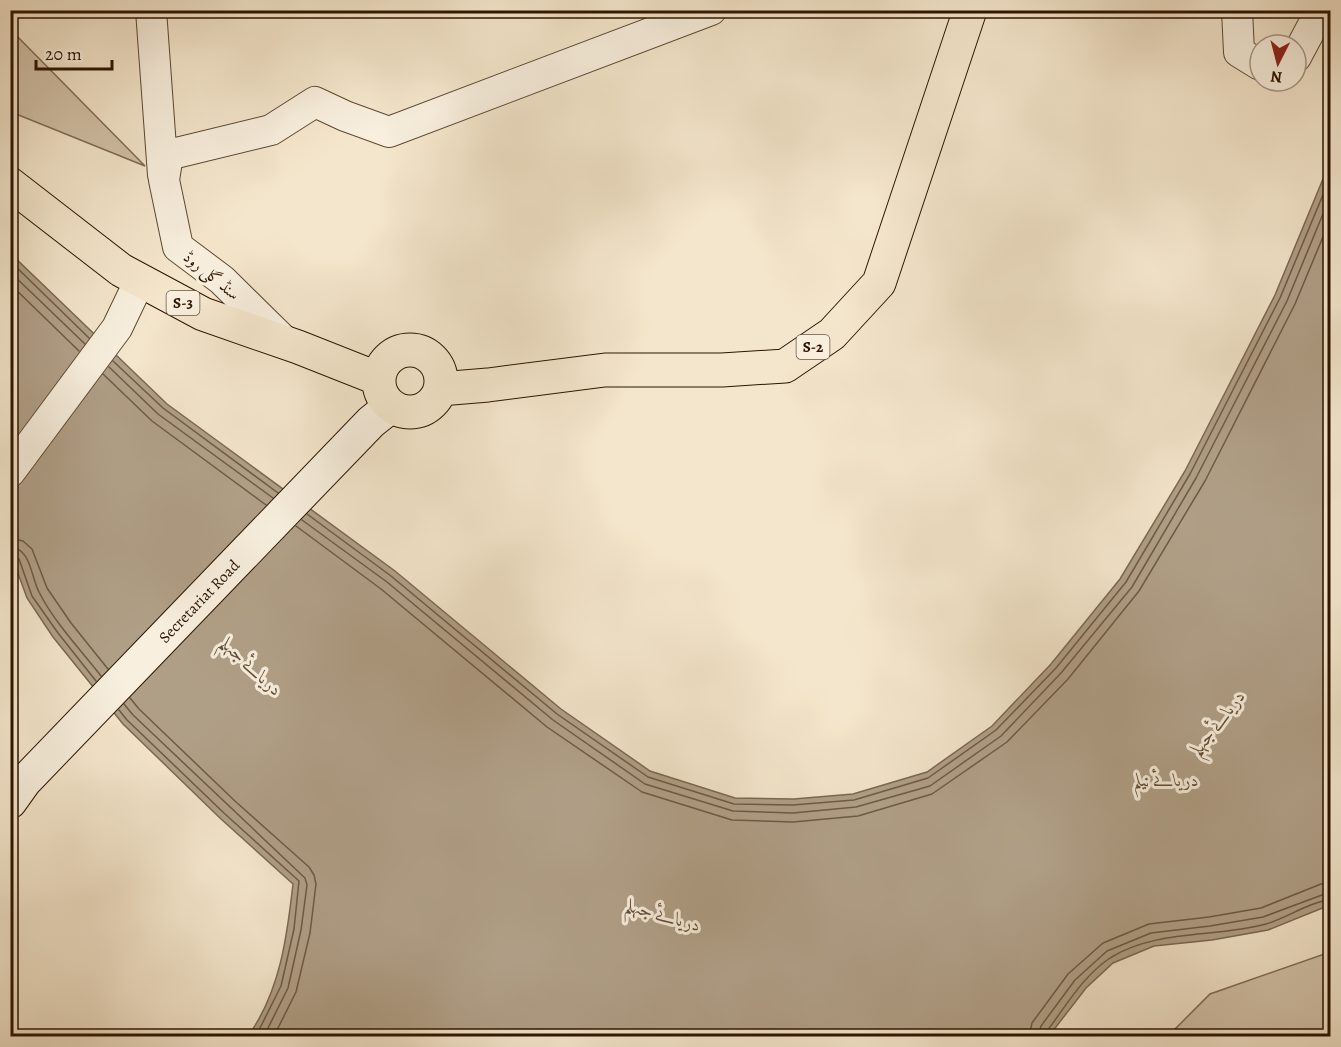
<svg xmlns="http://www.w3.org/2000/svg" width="1341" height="1047" font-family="Alegreya,Amiri,serif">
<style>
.green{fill:#d2c2a9;stroke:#7f6c54;stroke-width:1.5}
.water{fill:#b09f87;stroke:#7b6851;stroke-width:1.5}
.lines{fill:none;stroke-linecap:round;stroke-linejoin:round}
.shore{stroke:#6e5a44;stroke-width:1.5}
.minor-casing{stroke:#5e4933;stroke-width:32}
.secondary-casing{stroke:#2c1500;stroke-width:35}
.trunk-casing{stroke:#2c1500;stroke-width:35}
.minor{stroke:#f8efde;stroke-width:30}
.secondary{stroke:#f8efde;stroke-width:33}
.trunk{stroke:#f4e6cc;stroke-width:33}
.labels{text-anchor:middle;stroke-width:6;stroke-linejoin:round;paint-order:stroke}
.shield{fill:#f8efde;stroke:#695643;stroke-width:1.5}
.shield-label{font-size:15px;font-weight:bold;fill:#2c1500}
.street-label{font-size:16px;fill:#2c1500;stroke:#f8efde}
.water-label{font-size:18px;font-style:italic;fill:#614c36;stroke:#f8efde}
</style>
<rect width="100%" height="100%" fill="#f4e6cc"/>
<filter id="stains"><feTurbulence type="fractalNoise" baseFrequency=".00333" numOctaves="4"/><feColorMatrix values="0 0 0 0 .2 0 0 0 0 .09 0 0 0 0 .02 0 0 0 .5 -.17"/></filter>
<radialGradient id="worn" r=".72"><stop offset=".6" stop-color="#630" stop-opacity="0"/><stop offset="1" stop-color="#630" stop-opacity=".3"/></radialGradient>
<path class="green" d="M11,30L145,166L11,112Z
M1330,952V1036H1168L1210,994Z"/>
<path class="water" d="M1330,162V905L1268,930L1212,940L1154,946L1113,963L1086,988L1049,1036H248C280,992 287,937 293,884L221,819L123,724L53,637L27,598L11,554L10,253L167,404L395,571L561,709L650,771L735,798L794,799L853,794L927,772L992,726L1051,664L1120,579L1185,471L1275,295Z"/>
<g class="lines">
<path class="shore" d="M10,261L89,338
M10,272L85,344
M10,284L79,351
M113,361L163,408L278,493
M109,367L158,414L273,498
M103,374L152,421L266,505
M307,514L391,576L557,714L648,777L734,804L793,805L854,800L928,778L996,730L1056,668L1126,582L1190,474L1280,298L1330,178
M302,520L387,582L553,720L645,784L733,811L793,813L856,807L930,786L1001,736L1061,673L1132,587L1196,478L1287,301L1330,197
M296,526L381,589L547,727L642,792L732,820L793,822L858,816L932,794L1007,742L1068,679L1139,591L1205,481L1295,304L1330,220
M10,538L23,541L32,549L47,588L71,623L108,669
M10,547C31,548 31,577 39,592C54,622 80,649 101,676
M10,555L19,559L32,596L58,633L96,681
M130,698L139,709L236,802L309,867L314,875L316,884L310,933L296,992L274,1036
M124,704L133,715L305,878L307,885L301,930L288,988L264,1036
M119,710L127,720L225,814L299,881L294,929L281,986L256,1036
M1029,1036L1032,1023L1068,974L1103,943L1149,924L1209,917L1261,908L1321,884L1330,883
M1038,1036L1041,1026L1075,980L1107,951L1151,933L1210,926L1263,917L1330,892
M1045,1036L1047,1031C1066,1006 1083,976 1110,958C1156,929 1215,938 1266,924C1287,918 1309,902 1330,900"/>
<g class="minor-casing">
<path id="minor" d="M151,10L163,175
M1237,10L1239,52L1260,65
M1296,57L1321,10
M286,343L222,280L178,247L164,180L168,155L271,130L315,102L345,116L389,132L711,10
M10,472L117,328L140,280"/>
</g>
<g class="secondary-casing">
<g id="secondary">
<path id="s1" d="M10,802L25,781L371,422L391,406"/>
</g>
</g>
<g class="trunk-casing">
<path id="trunk" d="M10,184L121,270L203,314L298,347L379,379
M379 381a31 31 0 1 1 62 0a31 31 0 1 1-62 0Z
M440,389L488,385L605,370H722L785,366L832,334L879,283L970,10"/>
</g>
<use href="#minor" class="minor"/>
<use href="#secondary" class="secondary"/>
<use href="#trunk" class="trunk"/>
</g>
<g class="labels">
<g class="shield">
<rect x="166.5" y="291" width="33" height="24" rx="4.5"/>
<rect x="796.5" y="335" width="33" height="24" rx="4.5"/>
</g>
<g class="shield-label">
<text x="183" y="308">S-3</text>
<text x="813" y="352">S-2</text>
</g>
<g class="street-label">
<text transform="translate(212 275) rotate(39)" y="6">سنڈ گلی روڈ</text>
<text dy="6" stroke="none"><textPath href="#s1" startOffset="276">Secretariat Road</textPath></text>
</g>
<g class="water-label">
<text transform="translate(251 666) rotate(43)" y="6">دریائے جہلم</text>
<text transform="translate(1217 723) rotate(-52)" y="6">دریائے جہلم</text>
<text x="1166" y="786">دریائے نیلم</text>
<text transform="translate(663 915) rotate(16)" y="6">دریائے جہلم</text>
</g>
</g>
<rect width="1341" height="1047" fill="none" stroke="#f4e6cc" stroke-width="36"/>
<rect x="12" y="12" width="1317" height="1023" fill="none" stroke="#2c1500" stroke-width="3"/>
<rect x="18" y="18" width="1305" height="1011" fill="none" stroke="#2c1500" stroke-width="1.5"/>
<g transform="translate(1278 63) rotate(186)"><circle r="28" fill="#f8efde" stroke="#a69885" stroke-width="1.5"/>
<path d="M0-4.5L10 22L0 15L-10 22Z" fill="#8f2418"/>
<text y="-9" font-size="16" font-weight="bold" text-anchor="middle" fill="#2c1500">N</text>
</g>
<path d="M36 60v9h76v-9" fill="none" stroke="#2c1500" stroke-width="3"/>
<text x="45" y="60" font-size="18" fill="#2c1500" stroke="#f8efde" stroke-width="4.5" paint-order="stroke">20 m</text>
<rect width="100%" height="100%" filter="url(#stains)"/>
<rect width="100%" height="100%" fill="url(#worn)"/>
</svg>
